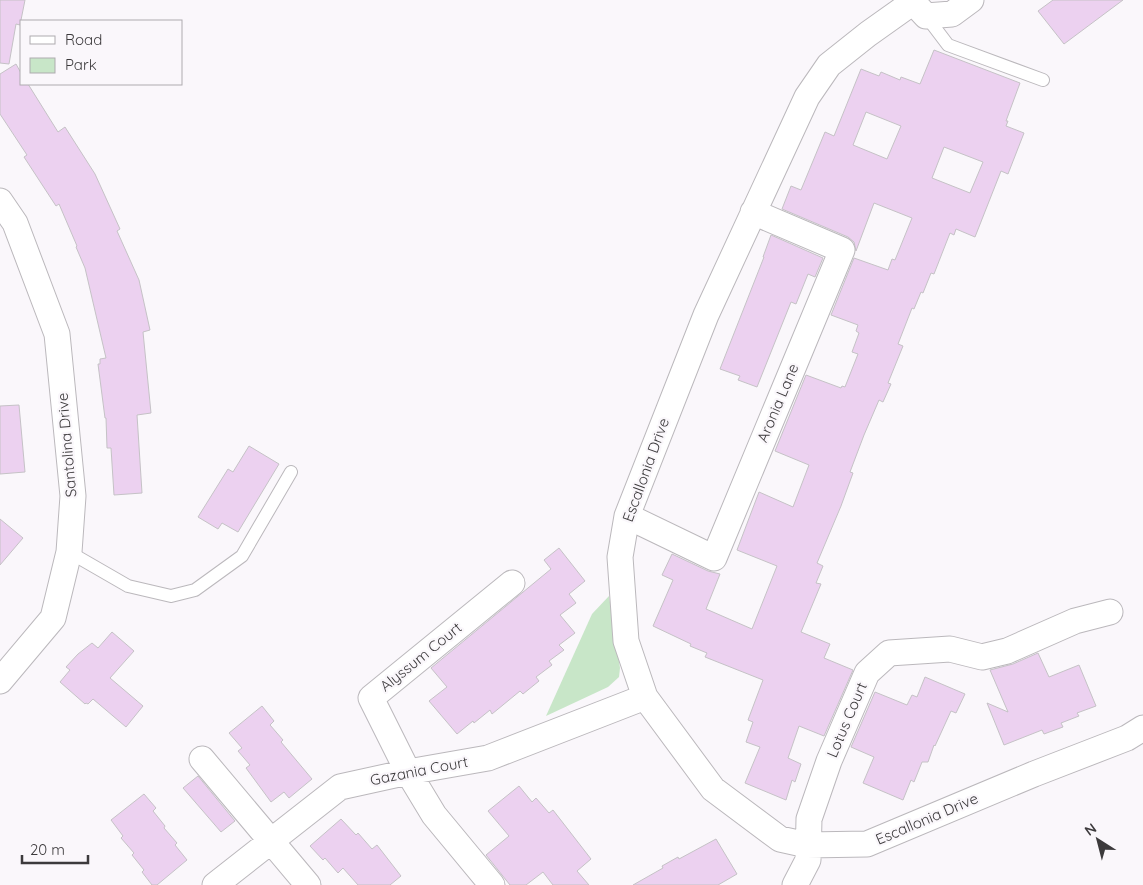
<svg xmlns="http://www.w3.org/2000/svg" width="1143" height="885" font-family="Quicksand,sans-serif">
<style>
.green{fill:#c8e6c8}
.building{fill:#ecd1f0;stroke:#c5c2c6;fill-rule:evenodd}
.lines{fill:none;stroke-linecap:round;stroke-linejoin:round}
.lane-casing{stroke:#bbb8bc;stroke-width:14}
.street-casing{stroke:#bbb8bc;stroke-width:27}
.lane{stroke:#fff;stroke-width:12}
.street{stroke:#fff;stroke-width:25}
.labels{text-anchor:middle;stroke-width:4.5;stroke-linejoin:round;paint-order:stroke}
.street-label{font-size:15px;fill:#3c3a3c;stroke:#faf7fb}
</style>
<rect width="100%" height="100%" fill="#faf7fb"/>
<path class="green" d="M609,596L620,668L619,677L608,687L546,716L592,614Z"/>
<path class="building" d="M0,0H25L20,25L16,24L9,64L0,63Z
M1053,0H1123L1064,44L1038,11Z
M934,50L1020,83L1006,121H1008L1006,126L1024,133L1008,174L1001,171L975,237L956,229L954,235L950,233L934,274L931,273L923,293L921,292L914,309L912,308L898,344L903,346L888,383L891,384L883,402L879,400L864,435L850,472L853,473L841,506L817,563L823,566L816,583L821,584L801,632L830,644L824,658L853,670L824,736L799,726L788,758L801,764L795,782L792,780L786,800L745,783L760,747L746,742L753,722L748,720L763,680L705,657L707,653L690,646L691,644L653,626L673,580L662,575L672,554L708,571L720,574L706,609L752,629L777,566L737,550L759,492L793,507L809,465L775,451L806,375L841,388L842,386L845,387L858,354L852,352L859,333L856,331L858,325L831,315L854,258L888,270L892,259L895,260L912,218L874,203L856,251L854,242L848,237L782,209L791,186L801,190L825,132L834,136L861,69L879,76L881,72L900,80L901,77L920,84ZM866,112L901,126L887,159L853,145ZM944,147L983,162L970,193L932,178Z
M16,64L21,73V84H28L58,132L65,127L95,174L120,229L117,231L139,280L150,330L143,332L151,413L137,415L142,493L114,495L111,448H107L106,418H105L98,364H100V359L106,358L85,268L76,247L77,246L59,204L56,206L24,157L27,155L0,114V74Z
M771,235L823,258L815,277L808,274L796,304L791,302L757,387L738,380L740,376L720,369L764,257H763Z
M19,405L25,472L0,474V406Z
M249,446L279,464L238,532L222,523L218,529L198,517L228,469L233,472Z
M0,519L23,538L0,565Z
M559,548L585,581L569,594L576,603L560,615L575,633L559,645L564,650L549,661L552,665L536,677L539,681L523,694L520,691L492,714L490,710L474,723L473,721L457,734L429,701L447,687L431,668L551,569L544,560Z
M112,632L134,651L110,678L143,706L126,727L93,699L88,704L86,703L85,704L60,682L70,670L66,667L78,654L92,643L98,648Z
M1038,653L1049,677L1079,665L1096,706L1077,713L1079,716L1061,723L1063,727L1044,734L1042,730L1004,745L987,703L1008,712L990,670L1013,664Z
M925,677L965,694L956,713L951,711L935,746L934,745L928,762H922L914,782L911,780L903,800L863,783L874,757L851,747L875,692L907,705L912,695L917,697Z
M262,706L274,721L270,725L283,740L281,742L312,779L289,798L284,792L271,802L246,768L250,765L238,751L242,748L229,733Z
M198,776L235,821L221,832L183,788Z
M519,786L532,802L536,798L549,813L553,810L591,859L577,871L589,885H553L543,872L526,885H510L486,855L509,836L488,811Z
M144,794L156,808L153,811L165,826L164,828L177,843L175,845L187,860L157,885H152L142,872L144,870L132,855L134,853L121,838L123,836L111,820Z
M341,819L356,835L358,833L372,849L377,845L401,876L390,885H358L343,868L338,873L325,858L323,860L310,846Z
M716,839L737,874L718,885H633L663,868L662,866L678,857L679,859Z"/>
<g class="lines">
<g class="lane-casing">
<path id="lane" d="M926,16L948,45L1043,80
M69,552L128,586L171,596L195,590L242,556L291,472"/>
</g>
<g class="street-casing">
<path id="street" d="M913,0V2L926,16L952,14L971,0
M913,2L868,34L829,65L807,97L706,315L627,516L620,557L626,641L645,697L713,789L780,839L807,845L867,844L1034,774L1127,738L1143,728
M0,201L15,223L57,334L73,496L69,552L53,618L0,681
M627,516L714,558L842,250L753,212
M202,759L308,885
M215,885L340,787L408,772L488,758L645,697
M492,885L434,815L408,772L371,698L512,583
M795,885L808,860L809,819L829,761L867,673L889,653L950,649L982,657L1007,651L1075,621L1110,612"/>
</g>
<use href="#lane" class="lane"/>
<use href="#street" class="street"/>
</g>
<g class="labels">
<g class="street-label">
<text transform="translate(778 403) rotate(-67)" y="5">Aronia Lane</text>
<text transform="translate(67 445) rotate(-95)" y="5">Santolina Drive</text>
<text transform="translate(646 470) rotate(-70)" y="5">Escallonia Drive</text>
<text transform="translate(421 657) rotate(-39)" y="5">Alyssum Court</text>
<text transform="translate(847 720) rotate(-67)" y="5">Lotus Court</text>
<text transform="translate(419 771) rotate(-11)" y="5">Gazania Court</text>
<text transform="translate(927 819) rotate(-23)" y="5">Escallonia Drive</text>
</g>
</g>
<rect x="20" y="20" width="162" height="65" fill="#faf7fb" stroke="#aeabaf"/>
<rect x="30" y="36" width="25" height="8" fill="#ffffff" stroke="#aeabaf"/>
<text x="65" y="45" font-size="15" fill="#3c3a3c">Road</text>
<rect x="30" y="58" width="25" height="15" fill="#c8e6c8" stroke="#aeabaf"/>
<text x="65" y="70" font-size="15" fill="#3c3a3c">Park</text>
<g transform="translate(1098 840) rotate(324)" stroke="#faf7fb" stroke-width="4" paint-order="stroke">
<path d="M0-4L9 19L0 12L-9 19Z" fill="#3c3a3c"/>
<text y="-8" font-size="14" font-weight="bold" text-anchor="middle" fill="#3c3a3c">N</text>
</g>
<path d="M22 855v8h66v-8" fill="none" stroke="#3c3a3c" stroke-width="2.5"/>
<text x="30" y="855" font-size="15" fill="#3c3a3c" stroke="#faf7fb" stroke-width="4" paint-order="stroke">20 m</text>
</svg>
